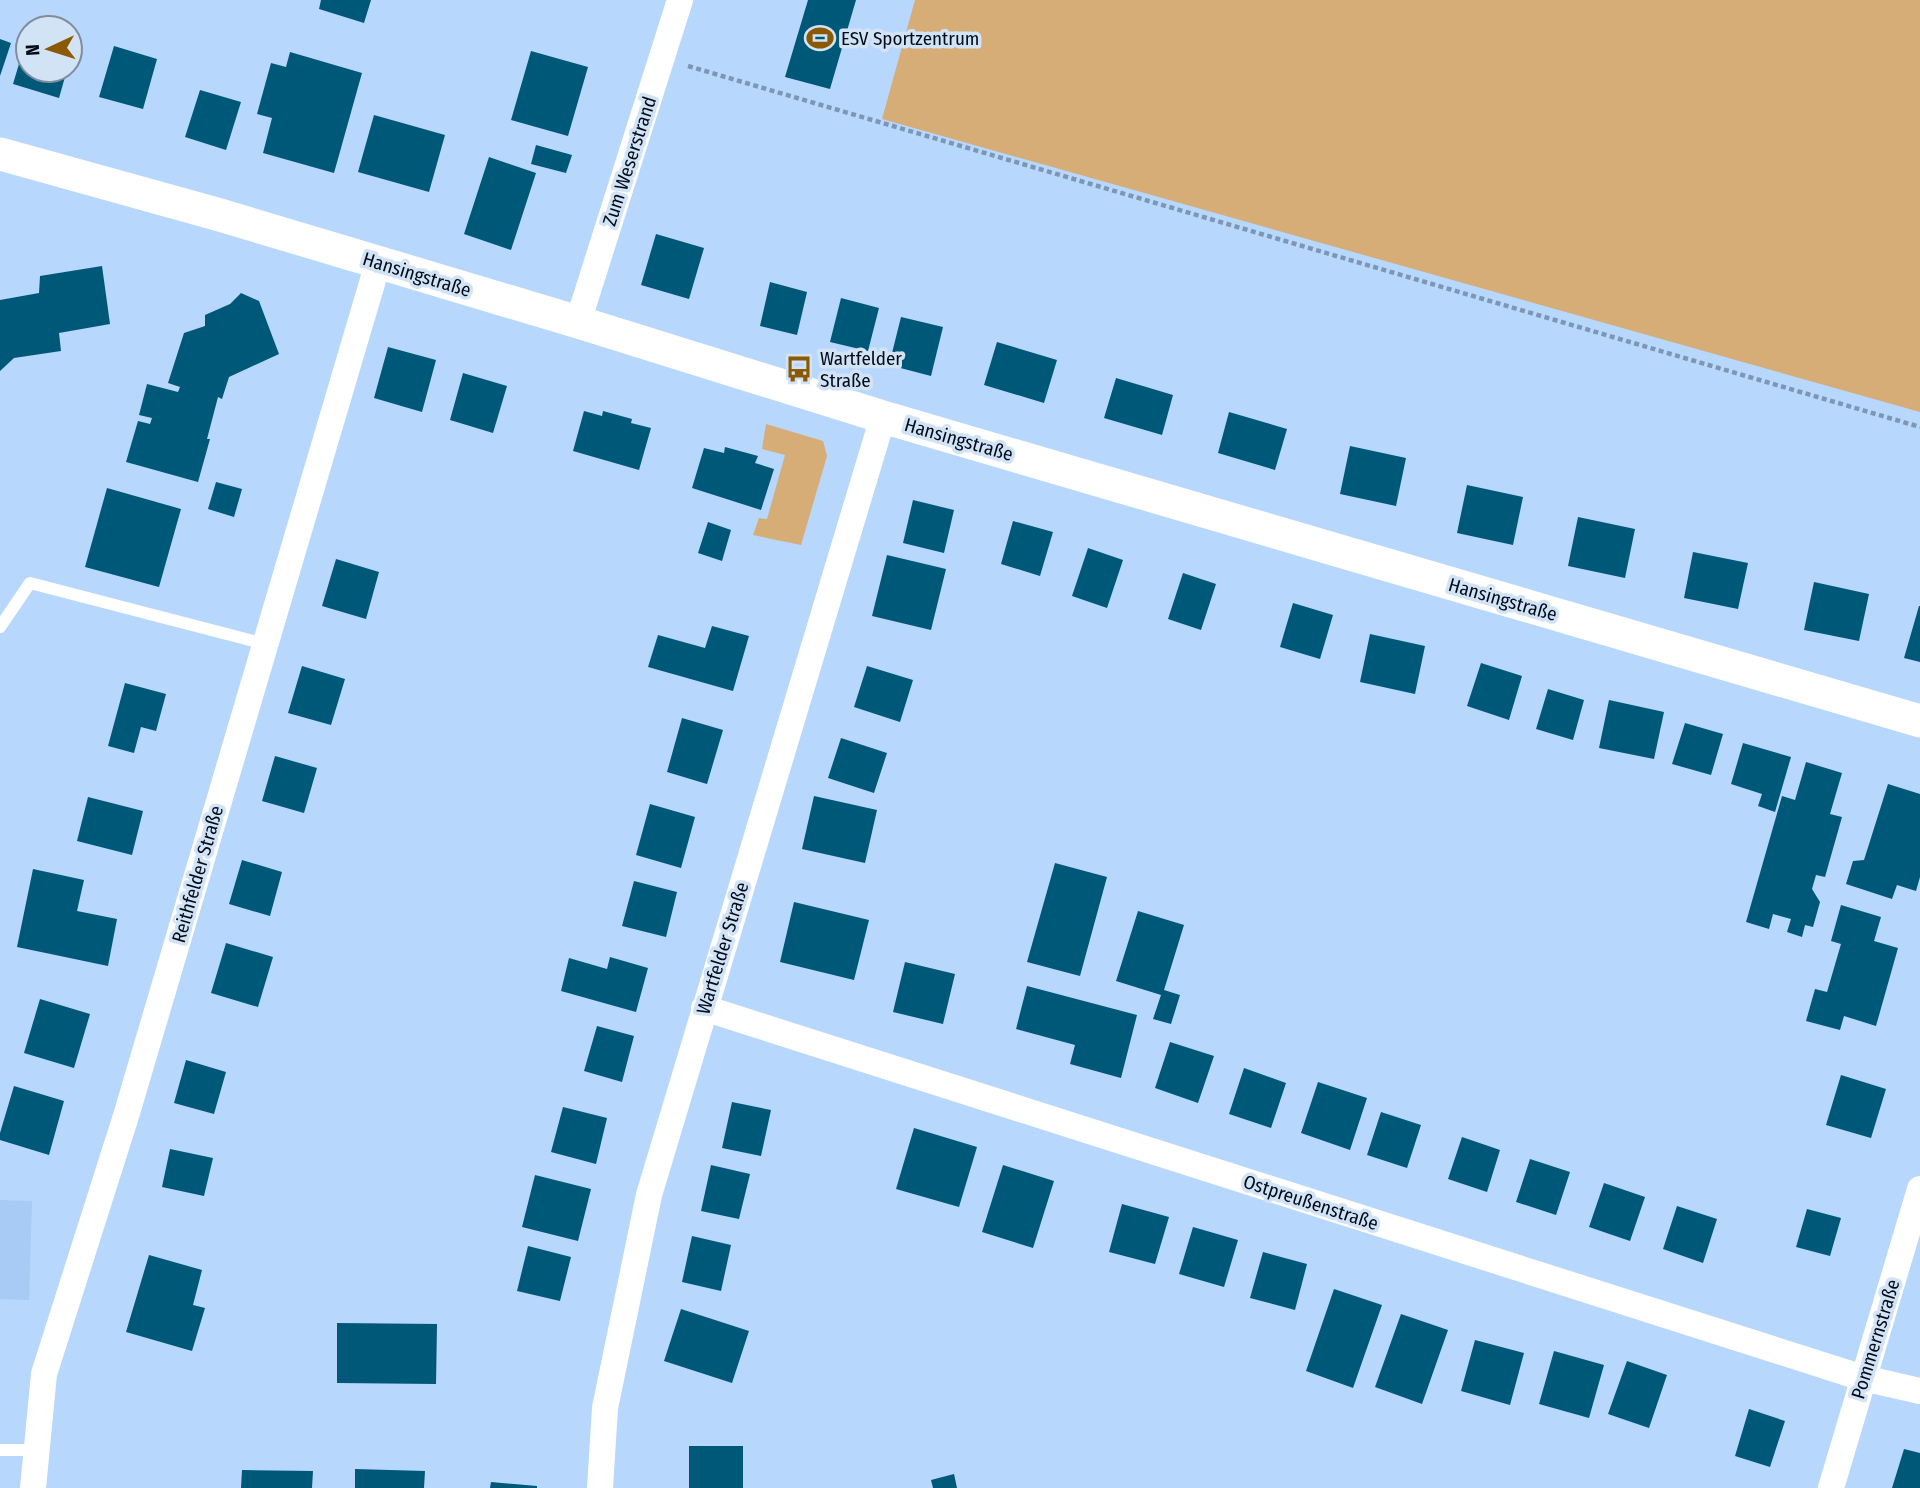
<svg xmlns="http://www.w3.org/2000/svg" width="1920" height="1488" font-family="'Fira Sans Condensed',sans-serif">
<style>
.built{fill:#a7cbf5}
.green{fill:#d6ac77}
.building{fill:#005879}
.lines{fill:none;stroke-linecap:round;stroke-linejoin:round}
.path{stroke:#7d96b5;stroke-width:4.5;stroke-dasharray:5 3.5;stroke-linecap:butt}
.service{stroke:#fff;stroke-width:12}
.minor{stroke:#fff;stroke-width:26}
.tertiary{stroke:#fff;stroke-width:33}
.labels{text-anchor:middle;stroke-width:7;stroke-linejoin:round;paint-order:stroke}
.poi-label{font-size:19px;fill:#010c1b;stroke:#d3e3f6;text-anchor:start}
.street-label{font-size:19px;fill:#010c1b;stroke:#d3e3f6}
</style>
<rect width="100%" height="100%" fill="#b7d7fd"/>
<path class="built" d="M0,1200L32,1201L29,1300L0,1299Z"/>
<path class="green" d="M915,0H1920V412L882,119Z
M766,424L823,441L827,456L801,545L753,535L759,518L767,519L785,455L762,449Z"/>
<path class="building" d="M321,0H371L364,23L319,9Z
M808,0H856L830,89L785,77Z
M27,37L28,70H67L59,98L13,84Z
M0,39L11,43L0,76Z
M114,46L157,59L143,109L99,97Z
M531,51L588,67L568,136L511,120Z
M290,52L362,73L334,173L263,153L272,118L257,114L271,63L286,67Z
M200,90L241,102L226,150L185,137Z
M374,115L445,135L429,192L358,172Z
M536,145L572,155L566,173L531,164Z
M489,157L536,173L511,250L464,234Z
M656,234L704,248L689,299L641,285Z
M102,266L110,324L59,333L61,351L14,358L0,371V300L39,293L40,276Z
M770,282L807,292L797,335L760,326Z
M241,293L259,301L279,354L229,377L222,399L218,397L207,439H210L198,482L126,462L138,421L150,424L152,418L139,415L147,384L178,392L180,387L168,383L184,333L205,326V315L230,304Z
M841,298L879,308L868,351L830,342Z
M901,317L943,327L931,376L889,365Z
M997,342L1057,360L1044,403L984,385Z
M388,347L436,360L422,412L374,398Z
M463,373L507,386L493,433L450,420Z
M1116,378L1173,395L1162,435L1104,418Z
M584,411L602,416L603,411L632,419L631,423L651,428L639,470L573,451Z
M1229,412L1287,429L1275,470L1218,453Z
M1350,446L1406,458L1396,506L1340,494Z
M725,447L758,456L755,463L774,469L761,510L692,488L704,448L724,453Z
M216,482L242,489L234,517L208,509Z
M1467,485L1523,497L1513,545L1457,533Z
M107,488L181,509L159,587L85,567Z
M913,500L954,510L944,553L903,543Z
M1578,517L1635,529L1625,578L1568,566Z
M1013,521L1053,532L1040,576L1001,564Z
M708,522L731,530L722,561L698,553Z
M1088,548L1123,560L1107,608L1072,596Z
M1693,552L1748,563L1738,609L1684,598Z
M887,555L946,569L931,630L872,616Z
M336,559L379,572L366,619L322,606Z
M1183,573L1216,584L1201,630L1168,619Z
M1814,582L1869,594L1859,641L1804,630Z
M1293,603L1333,615L1320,659L1280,647Z
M1919,606H1920V662L1904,658Z
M712,626L749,636L733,691L648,667L658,635L705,648Z
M1370,634L1425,646L1415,694L1360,682Z
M1481,663L1522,676L1509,720L1467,706Z
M302,666L345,679L331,725L288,713Z
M867,666L913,680L900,722L854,707Z
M125,683L166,694L156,731L141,727L134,753L108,746Z
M1548,689L1584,700L1573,740L1536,729Z
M1609,700L1664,712L1654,759L1599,748Z
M682,718L723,730L707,784L667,772Z
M1685,723L1723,734L1711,775L1672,764Z
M841,738L887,753L874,793L828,778Z
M1743,743L1791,757L1775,812L1758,806L1762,794L1731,784Z
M275,756L317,768L304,813L262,801Z
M1806,762L1842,773L1830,814L1842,817L1825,877L1816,875L1812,889L1820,902L1813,927L1805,925L1802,937L1787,932L1791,919L1773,914L1769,929L1746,922L1782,796L1795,800Z
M1888,784L1920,794V877L1916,891L1897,885L1892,899L1846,884L1853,861L1864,860Z
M814,796L877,810L865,863L802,849Z
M88,797L143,811L132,855L77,841Z
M650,804L695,817L681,868L636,855Z
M242,860L282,872L270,916L229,904Z
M1055,863L1107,877L1080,976L1027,962Z
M33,869L84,880L77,911L117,919L108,966L17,947Z
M634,881L677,892L666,937L622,926Z
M794,902L869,920L854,980L780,962Z
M1841,905L1881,917L1874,941L1898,948L1876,1026L1844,1016L1840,1030L1806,1021L1815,989L1827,992L1841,944L1831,941Z
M1138,911L1184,925L1164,990L1180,995L1171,1024L1153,1019L1161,995L1116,981Z
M226,943L273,957L258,1007L211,993Z
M610,957L648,968L636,1012L561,991L569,958L607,969Z
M905,962L955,974L943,1024L893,1012Z
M1027,986L1137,1015L1121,1078L1070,1064L1075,1045L1016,1029Z
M40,999L90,1014L74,1068L24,1053Z
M597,1026L634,1036L622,1082L584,1071Z
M1170,1042L1214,1056L1198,1103L1155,1088Z
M186,1060L226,1072L214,1114L174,1103Z
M1244,1068L1286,1083L1271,1128L1229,1114Z
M1841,1075L1886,1089L1871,1138L1826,1125Z
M1318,1082L1367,1098L1350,1150L1301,1133Z
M14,1086L64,1101L49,1155L0,1140V1133Z
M732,1102L771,1110L761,1156L722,1148Z
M563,1107L607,1118L596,1164L551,1152Z
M1381,1112L1421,1125L1407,1168L1367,1155Z
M914,1128L977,1147L959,1207L896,1189Z
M1462,1137L1500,1150L1487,1192L1448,1179Z
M170,1149L213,1158L204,1196L162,1187Z
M1530,1159L1570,1172L1556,1215L1516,1202Z
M711,1165L750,1174L739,1219L701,1211Z
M1003,1165L1054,1181L1033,1248L982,1232Z
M535,1175L591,1189L578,1241L522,1227Z
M1604,1183L1645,1197L1630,1241L1589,1227Z
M1122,1204L1169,1217L1155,1264L1109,1252Z
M1677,1206L1717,1219L1703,1263L1663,1249Z
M1807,1209L1841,1218L1830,1256L1796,1247Z
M1193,1227L1238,1240L1224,1287L1179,1274Z
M692,1236L731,1245L721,1291L682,1282Z
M528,1246L571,1257L560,1301L517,1291Z
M1263,1252L1307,1264L1295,1310L1250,1298Z
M149,1255L202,1270L193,1305L205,1308L192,1351L126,1332Z
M1334,1289L1382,1305L1353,1388L1306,1371Z
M681,1309L749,1331L732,1383L664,1361Z
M1401,1314L1448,1330L1422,1404L1375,1387Z
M337,1323L437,1324L436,1384L337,1383Z
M1475,1340L1524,1353L1510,1405L1461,1391Z
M1554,1351L1604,1365L1589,1418L1539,1404Z
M1627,1361L1667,1375L1649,1428L1608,1414Z
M1749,1409L1785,1421L1770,1467L1735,1456Z
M689,1446H743V1488H689Z
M1904,1449L1920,1453V1488H1892Z
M355,1469L425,1471L424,1488H355Z
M242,1470L313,1471L312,1488H241Z
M954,1474L957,1488H933L931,1480Z
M491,1482L537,1486V1488H490Z"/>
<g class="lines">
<path class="path" d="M688,66L1920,427"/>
<path class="service" d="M0,627L30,583L265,644
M0,1450H37"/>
<path class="minor" d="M578,322L680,0
M704,1008L1863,1378L1920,1391
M33,1488L44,1374L126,1116L378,263
M600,1488L605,1408L649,1195L883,417
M1831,1488L1920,1189"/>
<path class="tertiary" d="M0,154L220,215L578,322L883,417L1920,721"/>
</g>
<defs>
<g id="stadium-bare" transform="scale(2.1)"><path d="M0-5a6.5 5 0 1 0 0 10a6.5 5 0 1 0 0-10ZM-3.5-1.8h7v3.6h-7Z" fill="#8a5900" stroke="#d3e3f6" stroke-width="2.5" paint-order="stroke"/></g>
<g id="bus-bare" transform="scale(2.1)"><path d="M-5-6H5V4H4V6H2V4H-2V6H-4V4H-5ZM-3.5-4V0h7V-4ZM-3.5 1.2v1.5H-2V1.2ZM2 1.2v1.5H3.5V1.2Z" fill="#8a5900" stroke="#d3e3f6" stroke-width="2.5" paint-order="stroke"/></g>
</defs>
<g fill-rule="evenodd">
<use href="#stadium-bare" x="820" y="38"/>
<use href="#bus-bare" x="799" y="369"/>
</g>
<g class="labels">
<g class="poi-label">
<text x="841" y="45">ESV Sportzentrum</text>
<text x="820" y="365">Wartfelder<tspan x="820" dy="22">Straße</tspan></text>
</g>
<g class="street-label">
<text transform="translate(629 161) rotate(-72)" y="7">Zum Weserstrand</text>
<text transform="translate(417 274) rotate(17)" y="7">Hansingstraße</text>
<text transform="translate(959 439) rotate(16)" y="7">Hansingstraße</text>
<text transform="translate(1503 599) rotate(16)" y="7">Hansingstraße</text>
<text transform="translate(197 874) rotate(-74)" y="7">Reithfelder Straße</text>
<text transform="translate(722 948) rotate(-73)" y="7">Wartfelder Straße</text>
<text transform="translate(1311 1202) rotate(18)" y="7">Ostpreußenstraße</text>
<text transform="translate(1875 1339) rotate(-73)" y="7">Pommernstraße</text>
</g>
</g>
<g transform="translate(49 49) rotate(266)"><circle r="33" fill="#d3e3f6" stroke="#7f8d9e" stroke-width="2"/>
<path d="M0-5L12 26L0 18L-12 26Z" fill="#8a5900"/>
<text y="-10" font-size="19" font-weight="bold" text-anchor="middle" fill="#010c1b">N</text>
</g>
</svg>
